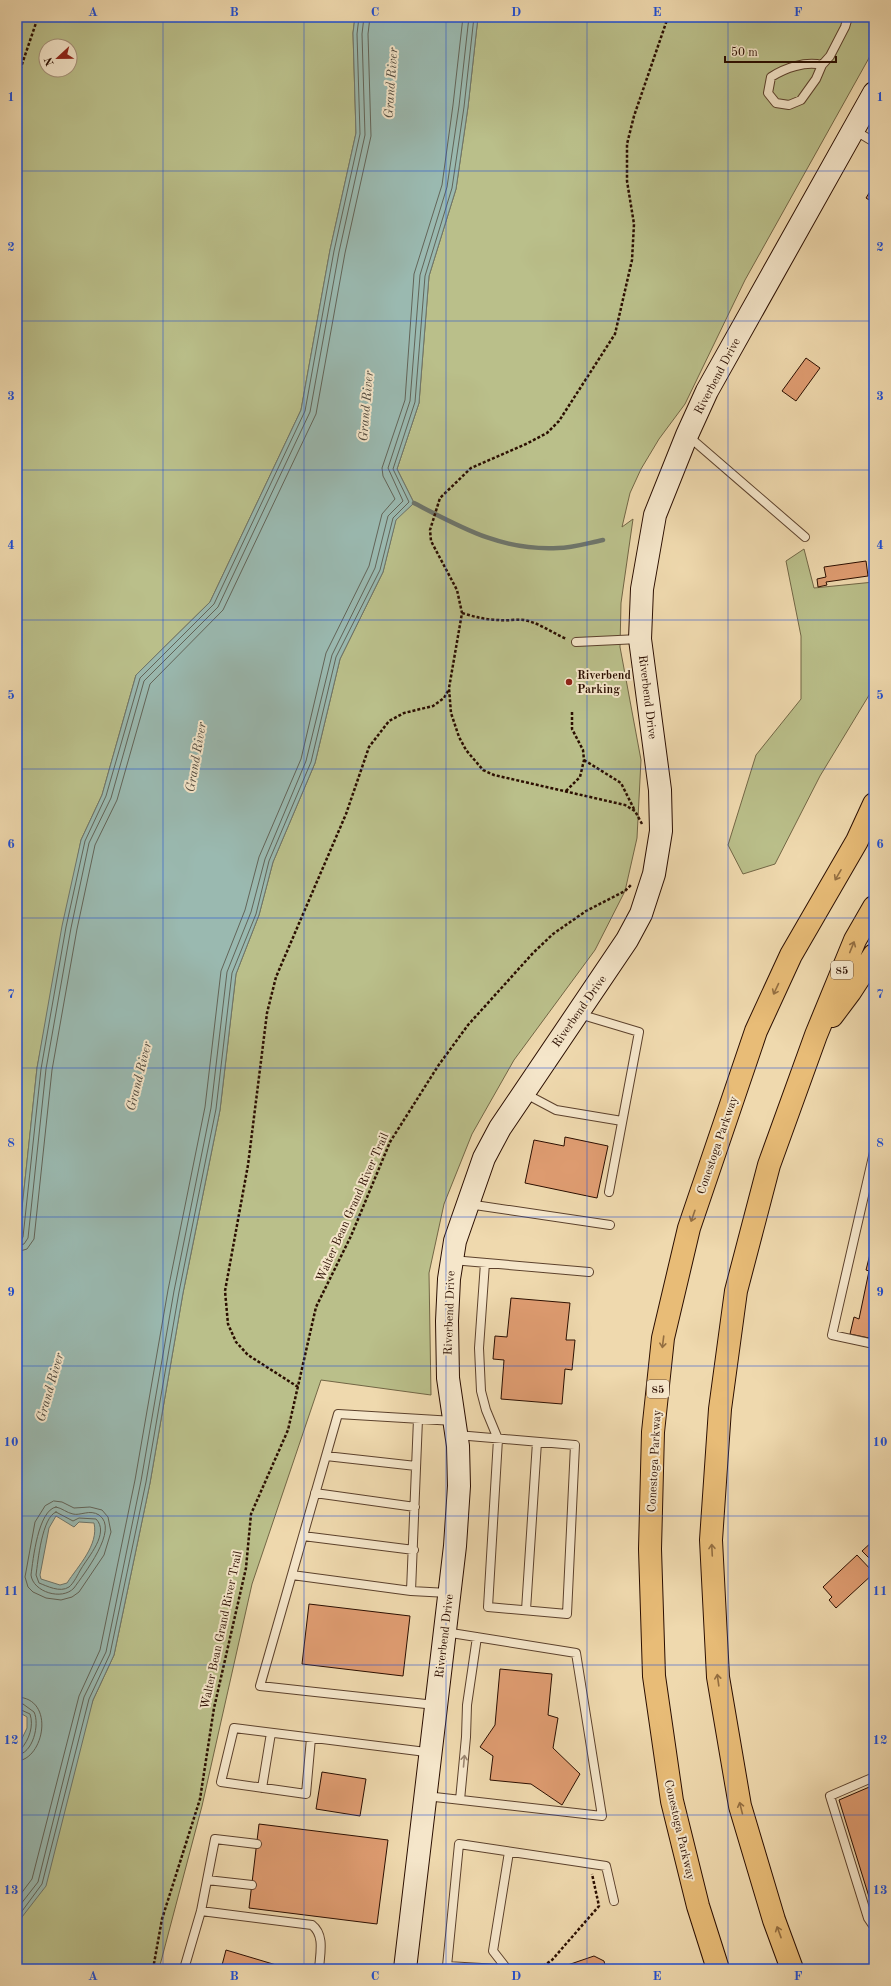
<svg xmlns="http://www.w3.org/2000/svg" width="891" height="1986" font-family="'Old Standard TT',serif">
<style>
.green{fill:#babf8a;stroke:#726645;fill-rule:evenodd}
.water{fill:#9ab9b0;stroke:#6e756a;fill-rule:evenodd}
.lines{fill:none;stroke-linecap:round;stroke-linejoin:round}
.shore{stroke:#626458;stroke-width:1}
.stream{stroke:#6e756a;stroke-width:4.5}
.building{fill:#e09d72;stroke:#2b0e00}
.lane-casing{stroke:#5c412c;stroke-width:10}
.secondary-casing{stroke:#2b0e00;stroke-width:24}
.highway-casing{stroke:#2b0e00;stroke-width:24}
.path{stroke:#2b0e00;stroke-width:2.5;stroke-dasharray:3 2;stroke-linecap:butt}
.lane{stroke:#f5e6ca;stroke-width:8}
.secondary{stroke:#f5e6ca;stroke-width:22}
.highway{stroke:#e8bc77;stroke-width:22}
.oneway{stroke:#936e41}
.oneway2{stroke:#9a856f}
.grid{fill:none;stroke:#1d4ed8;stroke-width:1;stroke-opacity:0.55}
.poi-dot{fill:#8f2418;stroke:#f5e6ca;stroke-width:1.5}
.labels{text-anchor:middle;stroke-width:4;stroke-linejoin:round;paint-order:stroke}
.shield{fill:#f5e6ca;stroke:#684f3d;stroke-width:1}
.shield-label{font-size:11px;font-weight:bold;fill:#2b0e00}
.street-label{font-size:12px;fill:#2b0e00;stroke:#f5e6ca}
.poi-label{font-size:12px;font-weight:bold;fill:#2b0e00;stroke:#f5e6ca;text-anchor:start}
.water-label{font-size:13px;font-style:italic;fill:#524a3e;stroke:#f5e6ca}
.neatline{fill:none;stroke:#1d4ed8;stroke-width:1.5}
.grid-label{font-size:13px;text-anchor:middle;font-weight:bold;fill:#1d4ed8}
</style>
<rect width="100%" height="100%" fill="#efd9ae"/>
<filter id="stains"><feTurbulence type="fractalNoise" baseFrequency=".005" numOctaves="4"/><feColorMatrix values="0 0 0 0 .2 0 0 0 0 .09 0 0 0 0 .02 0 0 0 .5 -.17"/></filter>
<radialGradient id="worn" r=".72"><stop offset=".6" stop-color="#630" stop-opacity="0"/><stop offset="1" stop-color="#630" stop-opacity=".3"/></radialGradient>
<path class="green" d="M17,17H355L353,33L356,133L330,250L301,410L210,602L136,675L102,795L81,840L37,1068L17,1255ZM46,46H70V70H46Z
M478,17H874V49L745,280L685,404L659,439L641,469L630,493L622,527L633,519L621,603L620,647L641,760L637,838L625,891L595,950L514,1060L472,1134L444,1204L429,1273L431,1395L321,1380L252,1584L202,1806L159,1969H17V1928L93,1700L114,1655L150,1483L183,1293L220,1110L236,974L259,915L273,862L315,763L340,659L383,572L396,519L414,503L397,469L419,403L429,276L456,189L468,107Z
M804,549L814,588L874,582V687L820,776L775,864L743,874L728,845L756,755L801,699V636L786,561Z"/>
<path class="water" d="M355,17H478L468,107L456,189L429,276L419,403L397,469L414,503L396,520L383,572L340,659L315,763L273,862L259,915L236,974L220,1110L183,1293L150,1483L114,1655L93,1700L46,1886L22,1917L17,1928V1749L27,1728V1717L17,1711V1255L37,1068L62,926L81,840L102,795L136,675L210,602L301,410L330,250L356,133L353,33ZM56,1516L74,1527L79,1522L94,1523C99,1545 78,1566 67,1583L60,1585L41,1579L40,1575L49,1528Z"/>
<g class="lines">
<path class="shore" d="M17,1241L21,1240L23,1237L41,1069L66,927L85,841L106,796L140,678L214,604L305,411L334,251L360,134L357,34L359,17
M17,1246L24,1244L28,1238L46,1069L71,928L89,843L111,798L144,681L218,607L310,412L339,252L365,135L362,34L364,17
M17,1252L27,1249L34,1239L52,1070L77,929L95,845L117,800L150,684L223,610L316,414L345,253L371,136L368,34L370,17
M54,1501L62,1502L74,1508L90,1507L102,1510L108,1517L111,1532L104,1555L79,1592L72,1597L61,1600L46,1598L33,1592L28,1587L25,1577L35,1522L45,1506Z
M56,1507C62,1508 67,1513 73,1514C80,1516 90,1509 99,1515C120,1529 83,1575 74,1588C62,1601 33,1592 31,1575C33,1560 38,1510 56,1507Z
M56,1512L73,1521L79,1518L96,1519C110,1533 88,1557 81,1569C78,1574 74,1583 69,1587C60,1593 47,1586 39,1583L36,1575C38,1561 42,1517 56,1512Z
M17,1697C56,1698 44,1760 17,1761
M17,1703L23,1704L34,1712C40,1724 33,1754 17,1755
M17,1708L30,1714C34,1726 29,1740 21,1749L17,1750
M17,1899L32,1879L79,1696L100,1650L135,1480L168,1290L205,1107L221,971L245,910L259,857L301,759L326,653L369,566L382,514L395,499L383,476L382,468L405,400L414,274L442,185L453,105L463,17
M17,1909L38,1882L84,1697L106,1652L141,1481L174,1291L211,1108L227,972L251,912L265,859L306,761L332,655L375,568L388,516L403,501L388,468L410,401L420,275L447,187L459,106L469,17
M17,1918L42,1884L89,1699L110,1654L146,1482L179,1292L216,1109L232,973L256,914L269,861L311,762L336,657L380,570L393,518L409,502L393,469L415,402L425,276L452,188L464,107L474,17"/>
<path class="stream" d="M414,503C462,528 502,551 558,548C572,548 588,543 603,540"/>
</g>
<path class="building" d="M874,185V203L866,198Z
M806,358L820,368L796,401L782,391Z
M866,561L868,576L826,582L827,585L818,587L817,579L826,577L824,567Z
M565,1137L608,1146L597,1198L525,1183L534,1140L564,1146Z
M874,1249V1339L850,1334L854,1317L859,1319L869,1271L866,1270L870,1254L873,1255Z
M511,1298L570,1303L566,1340H575L572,1370L565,1369L562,1404L501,1399L504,1360L493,1359L495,1336L507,1337Z
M874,1540V1563L862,1551Z
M857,1555L874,1573L836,1608L829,1600L832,1597L823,1587Z
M309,1604L410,1616L403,1676L302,1664Z
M500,1669L552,1674L548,1715L558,1718L553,1748L580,1774L562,1805L531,1784L490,1780L493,1756L480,1747L495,1725Z
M322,1772L366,1779L360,1816L316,1809Z
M874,1785V1913L839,1800Z
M259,1824L388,1840L377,1924L249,1908Z
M226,1950L283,1967L282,1969H221Z
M594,1956L604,1961L606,1969H556Z"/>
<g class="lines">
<g class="lane-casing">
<path id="lane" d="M822,65C805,61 785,68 771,77L768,93L776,103L789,105L801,100L816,79L822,65L830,56L845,27L848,17
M854,130L874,142
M687,435L805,537
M576,642L639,639
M579,1014L639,1032L609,1192
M524,1093L556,1110L622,1121
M874,1152L832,1335L874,1344
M468,1204L610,1225
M452,1260L589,1272
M457,1435L575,1445L567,1614L488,1607L498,1439L486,1410L481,1391L479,1348L485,1263
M326,1456L416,1466
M315,1493L415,1507
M303,1536L414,1550
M292,1575L411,1591L448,1593
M411,1591L418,1419
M526,1610L537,1442
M435,1705L260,1686L338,1414L454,1421
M311,1738L306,1794L221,1782L234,1728L418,1751L429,1753
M874,1777L830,1796L868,1918L874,1927
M262,1788L271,1733
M426,1796L602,1816L576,1653L445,1632
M460,1800L466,1737L467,1705L477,1637
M207,1880L252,1885
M201,1911L312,1925C325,1935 320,1954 319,1969
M184,1969L201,1911L215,1839L257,1844
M499,1969L447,1966L459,1844L606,1866L614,1901
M507,1969L493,1951L509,1852"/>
</g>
<g class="secondary-casing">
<path id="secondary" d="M405,1969L455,1546L459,1486L458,1446L448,1378L447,1321L449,1279L455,1241L484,1158L500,1128L627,940L641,914L654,874L661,831L660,790L640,639L642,589L655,515L687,435L707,391L874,93"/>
</g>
<g class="highway-casing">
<path id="highway" d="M832,1016L850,992L874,955
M718,1969L698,1906L672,1801L654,1676L650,1549L653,1432L663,1338L689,1228L756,1031L791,955L857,841L874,804
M792,1969L774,1920L740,1806L718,1677L711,1540L720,1409L736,1291L769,1165L816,1035L855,940L874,907"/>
</g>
<path class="path" d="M17,79L38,17
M462,613C475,617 487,620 499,620C507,621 516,619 524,620C540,623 552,633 567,639
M584,760L621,783L634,809
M566,791L580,777L584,760L583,750L572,729V712
M642,824L635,811L625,805L494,775L483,770L466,750L459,737L451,713L449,688L462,613L457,590L431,541L430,530L440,498L471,468L526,444L547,433L559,421L615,334L632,260L634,224L627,181V144L634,116L668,17
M17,855L21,857L17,884
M298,1387L248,1355L236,1342L228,1324L225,1291L248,1165L267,1013L276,977L346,814L369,747L389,721L404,713L433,706L444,698L449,689
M153,1969L162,1919L200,1799L214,1708L246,1568L251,1514L288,1430L316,1307L351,1236L390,1142L438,1066L468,1025L533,953L553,934L586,911L625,891L631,885
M539,1969L552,1960L599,1906L592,1874"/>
<use href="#lane" class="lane"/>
<use href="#secondary" class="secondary"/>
<use href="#highway" class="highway"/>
</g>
<defs><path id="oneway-shaft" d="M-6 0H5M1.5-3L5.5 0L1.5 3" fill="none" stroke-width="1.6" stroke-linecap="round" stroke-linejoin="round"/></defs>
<g class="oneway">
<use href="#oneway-shaft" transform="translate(838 875) rotate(120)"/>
<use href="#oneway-shaft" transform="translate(852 947) rotate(-68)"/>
<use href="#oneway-shaft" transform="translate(776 989) rotate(115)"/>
<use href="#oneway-shaft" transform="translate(693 1216) rotate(109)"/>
<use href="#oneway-shaft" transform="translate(663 1342) rotate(97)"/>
<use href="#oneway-shaft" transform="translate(712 1550) rotate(-93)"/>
<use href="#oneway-shaft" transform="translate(718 1680) rotate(-98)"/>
<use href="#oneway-shaft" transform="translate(741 1808) rotate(-104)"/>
<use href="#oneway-shaft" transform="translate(779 1932) rotate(-110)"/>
</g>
<use class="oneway2" href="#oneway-shaft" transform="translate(464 1761) rotate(-85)"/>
<path class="grid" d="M163,17V1969M304,17V1969M446,17V1969M587,17V1969M728,17V1969M17,171H874M17,321H874M17,470H874M17,620H874M17,769H874M17,918H874M17,1068H874M17,1217H874M17,1366H874M17,1516H874M17,1665H874M17,1815H874"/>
<circle class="poi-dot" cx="569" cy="682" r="4"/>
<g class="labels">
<g class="shield">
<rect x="831" y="961" width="22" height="18" rx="3"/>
<rect x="647" y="1380" width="22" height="18" rx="3"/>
</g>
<g class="shield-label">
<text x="842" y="974">85</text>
<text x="658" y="1393">85</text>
</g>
<g class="street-label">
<text transform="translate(717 376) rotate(-62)" y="4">Riverbend Drive</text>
<text transform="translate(648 697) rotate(83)" y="4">Riverbend Drive</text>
<text transform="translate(579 1011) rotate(-55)" y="4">Riverbend Drive</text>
<text transform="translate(717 1145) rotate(-71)" y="4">Conestoga Parkway</text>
<text transform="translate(352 1207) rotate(-66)" y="4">Walter Bean Grand River Trail</text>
<text transform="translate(449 1313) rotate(-88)" y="4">Riverbend Drive</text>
<text transform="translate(654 1461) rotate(-87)" y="4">Conestoga Parkway</text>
<text transform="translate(221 1630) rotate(-78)" y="4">Walter Bean Grand River Trail</text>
<text transform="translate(444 1636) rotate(-83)" y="4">Riverbend Drive</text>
<text transform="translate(680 1830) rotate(77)" y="4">Conestoga Parkway</text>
</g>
<g class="poi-label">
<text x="577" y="679">Riverbend<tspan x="577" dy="14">Parking</tspan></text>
</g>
<g class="water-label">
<text transform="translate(390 83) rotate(-86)" y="5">Grand River</text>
<text transform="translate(365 406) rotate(-85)" y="5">Grand River</text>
<text transform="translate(195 757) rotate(-80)" y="5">Grand River</text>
<text transform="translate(138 1076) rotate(-76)" y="5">Grand River</text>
<text transform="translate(49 1387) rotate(-74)" y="5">Grand River</text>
</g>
</g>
<rect width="891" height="1986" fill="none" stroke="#efd9ae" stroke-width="44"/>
<g transform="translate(58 58) rotate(248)"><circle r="19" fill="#f5e6ca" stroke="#a49079"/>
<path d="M0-3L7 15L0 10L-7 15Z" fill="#8f2418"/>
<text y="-6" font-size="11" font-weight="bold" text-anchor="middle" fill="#2b0e00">N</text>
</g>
<path d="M725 56v6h111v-6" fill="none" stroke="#2b0e00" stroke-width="2"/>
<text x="731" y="56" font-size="12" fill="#2b0e00" stroke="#f5e6ca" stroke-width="3" paint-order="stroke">50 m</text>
<rect x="22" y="22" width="847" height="1942" class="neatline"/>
<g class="grid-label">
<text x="93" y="16">A</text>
<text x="234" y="16">B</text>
<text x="375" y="16">C</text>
<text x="516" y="16">D</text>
<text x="657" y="16">E</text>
<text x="798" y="16">F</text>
<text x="11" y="101">1</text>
<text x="880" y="101">1</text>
<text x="11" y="251">2</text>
<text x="880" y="251">2</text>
<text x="11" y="400">3</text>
<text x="880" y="400">3</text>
<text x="11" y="549">4</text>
<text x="880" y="549">4</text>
<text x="11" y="699">5</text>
<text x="880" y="699">5</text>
<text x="11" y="848">6</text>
<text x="880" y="848">6</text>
<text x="11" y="998">7</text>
<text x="880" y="998">7</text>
<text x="11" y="1147">8</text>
<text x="880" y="1147">8</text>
<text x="11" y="1296">9</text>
<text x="880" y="1296">9</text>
<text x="11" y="1446">10</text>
<text x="880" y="1446">10</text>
<text x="11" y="1595">11</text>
<text x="880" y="1595">11</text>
<text x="11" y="1744">12</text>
<text x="880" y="1744">12</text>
<text x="11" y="1894">13</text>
<text x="880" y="1894">13</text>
<text x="93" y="1980">A</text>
<text x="234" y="1980">B</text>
<text x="375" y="1980">C</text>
<text x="516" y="1980">D</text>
<text x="657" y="1980">E</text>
<text x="798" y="1980">F</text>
</g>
<rect width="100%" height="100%" filter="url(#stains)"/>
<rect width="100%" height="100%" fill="url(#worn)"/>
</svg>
